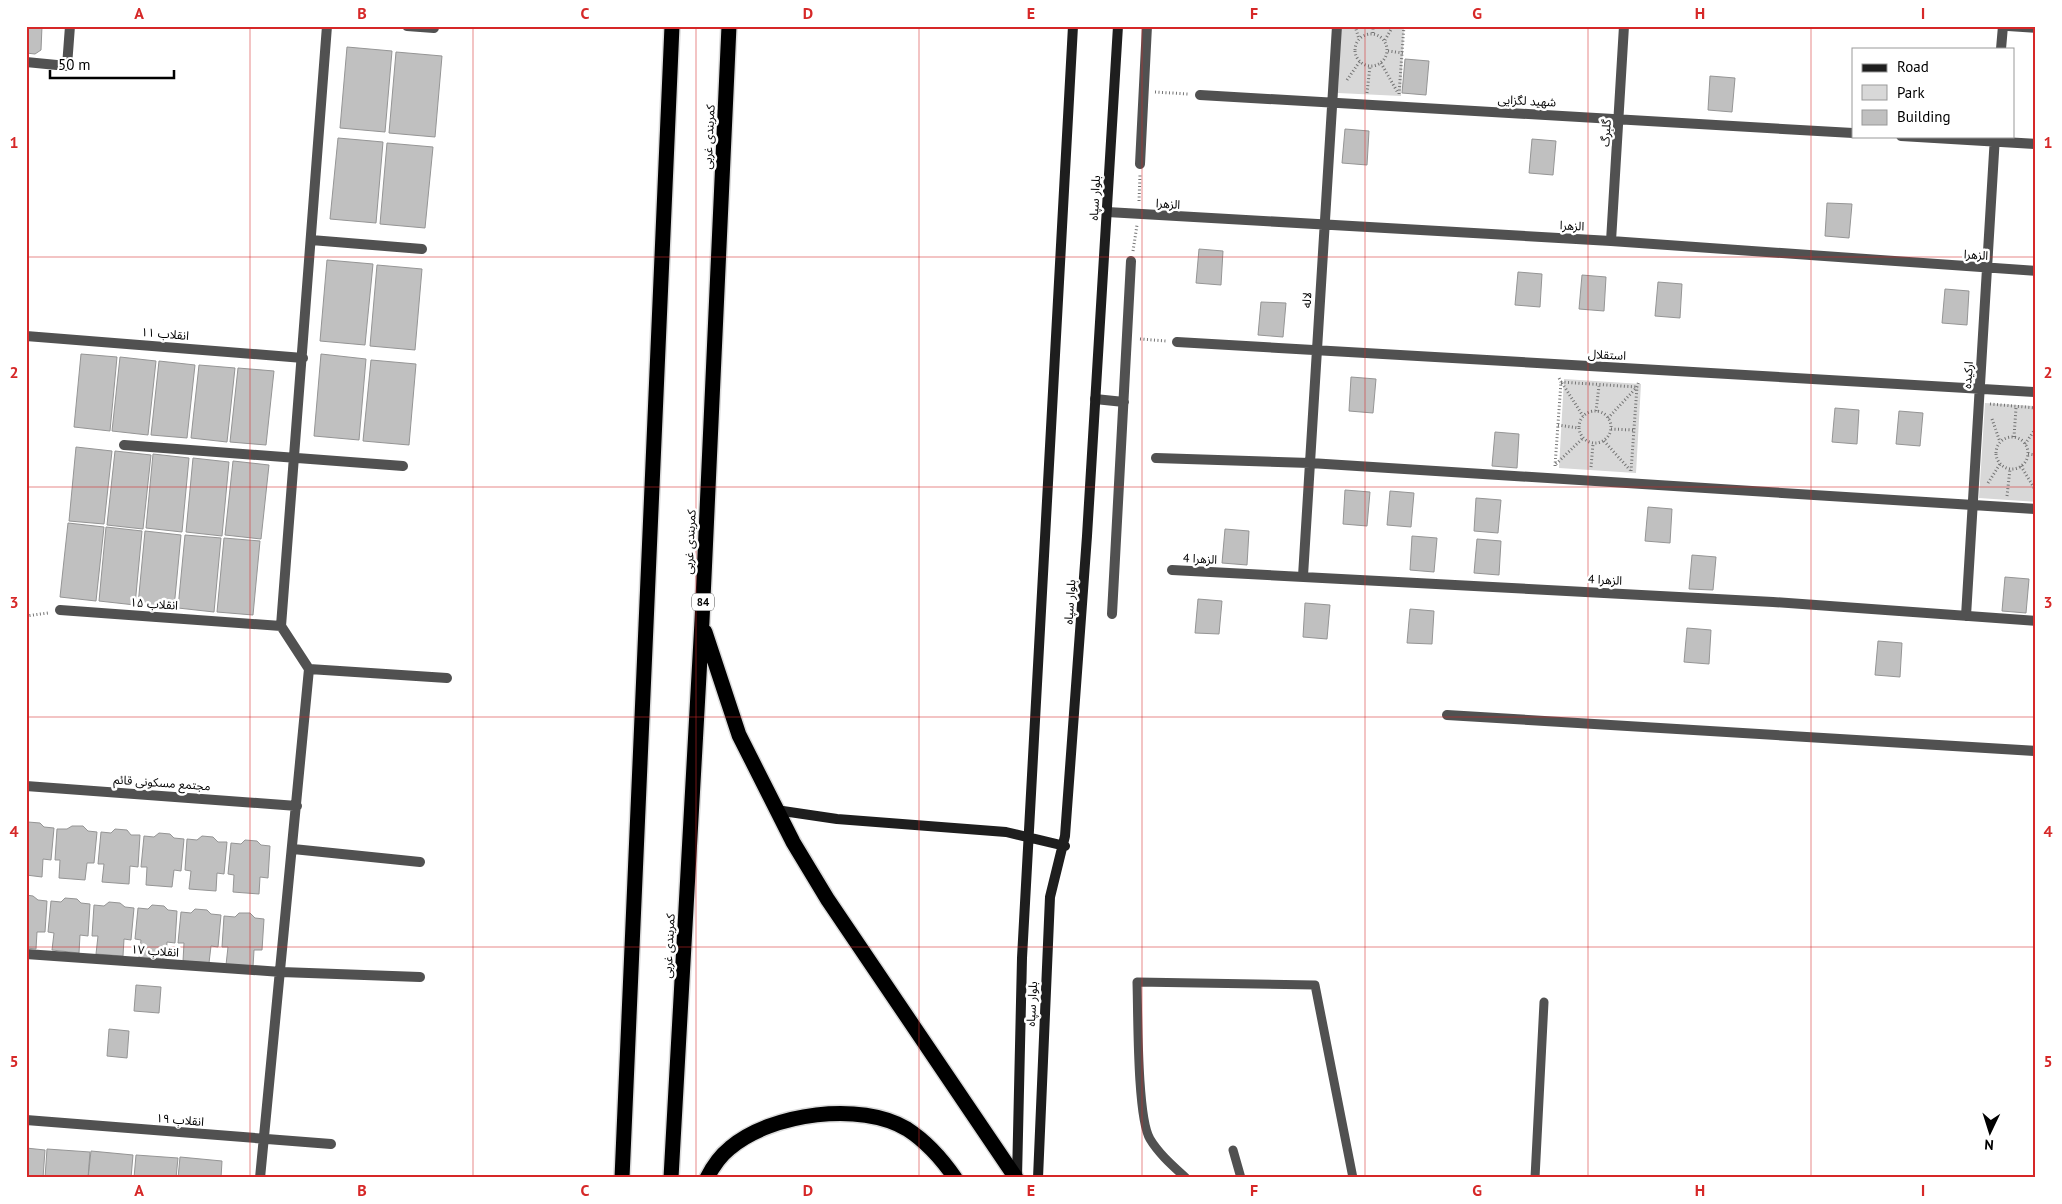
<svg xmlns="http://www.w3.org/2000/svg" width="2062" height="1204" font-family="'PT Sans','Noto Sans Arabic',sans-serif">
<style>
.green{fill:#d8d8d8}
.building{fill:#c0c0c0;stroke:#959595}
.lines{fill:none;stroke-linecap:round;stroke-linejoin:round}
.highway-casing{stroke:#dbdbdb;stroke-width:18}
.path{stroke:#737373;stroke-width:3;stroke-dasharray:1 2.5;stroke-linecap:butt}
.lane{stroke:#515151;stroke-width:9}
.street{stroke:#515151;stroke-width:10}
.secondary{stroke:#1e1e1e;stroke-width:10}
.highway{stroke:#000;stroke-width:15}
.grid{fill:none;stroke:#d62828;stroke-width:1;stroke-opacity:0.55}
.labels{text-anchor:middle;stroke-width:5;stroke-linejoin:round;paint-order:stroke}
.shield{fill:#fff;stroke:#4c4c4c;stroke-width:1}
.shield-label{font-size:11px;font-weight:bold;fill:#000}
.street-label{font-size:12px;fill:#000;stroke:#fff}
.neatline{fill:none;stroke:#d62828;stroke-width:2}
.grid-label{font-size:16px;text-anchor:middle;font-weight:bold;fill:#d62828}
</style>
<rect width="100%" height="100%" fill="#fff"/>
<path class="green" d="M1341,26H1404L1401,96L1338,93Z
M1564,379L1641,384L1636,473L1559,468Z
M1985,403L2036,406V502L1979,498Z"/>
<path class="building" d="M26,26H42L41,50L35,54L26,53Z
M347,47L392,51L385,132L340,128Z
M396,52L442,56L435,137L389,133Z
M1405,59L1429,61L1426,95L1402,93Z
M1710,76L1735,78L1732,112L1708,110Z
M1345,129L1369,131L1367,165L1342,163Z
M338,138L383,142L376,223L330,219Z
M1532,139L1556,141L1553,175L1529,173Z
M387,143L433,147L425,228L380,224Z
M1827,203L1852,204L1849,238L1825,236Z
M1199,249L1223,251L1221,285L1196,283Z
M327,260L373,264L365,345L320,341Z
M377,265L422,269L415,350L370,346Z
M1518,272L1542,274L1540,307L1515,305Z
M1582,275L1606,277L1604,311L1579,309Z
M1658,282L1682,284L1680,318L1655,316Z
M1945,289L1969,291L1967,325L1942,323Z
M1261,302L1286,303L1283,337L1258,335Z
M81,354L117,357L110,431L74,427Z
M321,354L366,359L359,440L314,436Z
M120,357L156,361L148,435L112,431Z
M371,360L416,364L409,445L363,441Z
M159,361L195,365L187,438L151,435Z
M199,365L235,368L227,442L191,438Z
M238,368L274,371L266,445L230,442Z
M1351,377L1376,379L1373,413L1349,411Z
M1835,408L1859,410L1857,444L1832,442Z
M1899,411L1923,413L1920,446L1896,444Z
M1495,432L1519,434L1517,468L1492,466Z
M76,447L112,451L104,524L69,521Z
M115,451L151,455L143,529L107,525Z
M153,454L189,458L182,532L146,528Z
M193,458L229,462L222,536L186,532Z
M233,461L269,465L261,539L225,535Z
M1345,490L1370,492L1367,526L1343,524Z
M1390,491L1414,493L1411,527L1387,525Z
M1476,498L1501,500L1498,533L1474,531Z
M1648,507L1672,509L1670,543L1645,541Z
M68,523L104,527L96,601L60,597Z
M106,527L142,531L135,605L99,601Z
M1225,529L1249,531L1247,565L1222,563Z
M145,531L181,535L174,608L138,605Z
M185,535L221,538L214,612L178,608Z
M1412,536L1437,538L1434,572L1410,570Z
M224,538L260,541L253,615L217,612Z
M1477,539L1501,541L1499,575L1474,573Z
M1692,555L1716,557L1713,590L1689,589Z
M2005,577L2029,579L2026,613L2002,611Z
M1198,599L1222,601L1219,634L1195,633Z
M1305,603L1330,605L1327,639L1303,637Z
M1410,609L1434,611L1432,644L1407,643Z
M1687,628L1711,630L1709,664L1684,662Z
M1878,641L1902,643L1900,677L1875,675Z
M28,822L40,823L44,827L54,828L51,860L43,859L42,877L26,875V824Z
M72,826H83L88,831L97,832L94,863H87L85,880L59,878L60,860H55L57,829H67Z
M115,829L127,830L131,835H140L138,867L130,866L129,884L102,882L104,864H98L101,832L111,833Z
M159,833L170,834L174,838L184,839L181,871L174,870L172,887L146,885L147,867H141L144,836L154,837Z
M202,836L213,837L218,842H227L224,874L217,873L216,891L189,889L191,871L185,870L187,839L197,840Z
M245,840L257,841L261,845L270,846L268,878L260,877L259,894L233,892L234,875L228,874L231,843L241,844Z
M26,895L33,896L38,900L47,901L45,932H37L36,949L26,948Z
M65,898L77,899L81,903L90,904L88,936L80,935L79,953L52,950L54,933L48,932L51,901L61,902Z
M109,902L120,903L125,907L134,908L131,940L124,939L123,956L96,954L98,936H92L94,905L104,906Z
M152,905L164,906L168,910L177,911L175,943L167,942L166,960L139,958L141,940L135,939L138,908L148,909Z
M195,909L207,910L211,914L221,915L218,947L211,946L209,963L183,961L184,943H178L181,912L191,913Z
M239,913H250L255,918L264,919L262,950H254L253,967L226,965L228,947H222L224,916L235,917Z
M136,985L161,987L159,1013L134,1011Z
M109,1029L129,1031L127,1058L107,1056Z
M26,1148L45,1150L43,1178H26Z
M47,1149L90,1152L88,1178H45Z
M91,1151L133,1155L131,1178H88Z
M136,1155L178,1158L176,1178H134Z
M180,1157L222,1161L221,1178H178Z"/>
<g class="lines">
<g class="highway-casing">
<path id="highway" d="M705,632L739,735L793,842L828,900L1016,1178
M622,1178L672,26
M671,1178L702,621L729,26
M707,1178C713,1166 720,1156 730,1148C771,1113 861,1101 907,1129C927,1142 942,1159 955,1178"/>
</g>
<path class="path" d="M1355,26L1359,39
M1373,33V26
M1355 50a16 16 0 1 1 32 0a16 16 0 1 1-32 0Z
M1385,40L1393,26
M1388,51L1403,53
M1381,63L1398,93
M1347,80L1360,61
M1155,92L1188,94
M1367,93L1370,66
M1399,94L1404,26
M1139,201L1140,175
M1133,251L1137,225
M1140,339L1166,341
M1561,382L1637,387
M1562,383L1583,416
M1990,404L2036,408
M1579 427a16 16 0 1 1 32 0a16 16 0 1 1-32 0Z
M1596,411L1599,386
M1608,418L1637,387
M1992,419L2000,442
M1558,425L1578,428
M1611,429L1633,430
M1996 453a16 16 0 1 1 32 0a16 16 0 1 1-32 0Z
M2014,437L2016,408
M1604,441L1630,470
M2025,444L2036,428
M2028,454L2036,455
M1556,464L1583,438
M1555,466L1561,382L1558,376
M2021,466L2036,491
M1591,467L1593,444
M1631,471L1637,387L1639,381
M1988,483L2000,464
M2007,496L2010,469
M26,616L48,613"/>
<path class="lane" d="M1233,1150L1241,1178
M1186,1178C1173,1166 1159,1154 1150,1139C1137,1118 1138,1012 1137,982L1315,985L1353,1178
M1535,1178L1544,1002"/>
<path class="street" d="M407,26L434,28
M2008,26L2036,28
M2001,49L2003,26
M26,62L67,66L70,26
M1200,95L1853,133
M1901,136L2036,144
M1140,164L1147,26
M1107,212L1611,241L2036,271
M311,240L422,249
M1611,241L1624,26
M26,336L303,358
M1177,342L2036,392
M1095,399L1124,402
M124,445L403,466
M1156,458L1310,463L2036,509
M1172,570L1773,602L2036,621
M1303,576L1337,26
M60,610L281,626
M1112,614L1131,261
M1966,616L1995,136
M309,669L447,678
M1447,715L2036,751
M26,786L297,806
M293,849L420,862
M26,954L281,972L420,977
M26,1120L331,1144
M260,1178L309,669L281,626L327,26"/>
<path class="secondary" d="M776,810L837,819L1006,832L1065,846
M1017,1178L1022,958L1073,26
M1038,1178L1050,897L1065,836L1087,536L1118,26"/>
<use href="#highway" class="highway"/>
</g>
<path class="grid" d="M250,26V1178M473,26V1178M696,26V1178M919,26V1178M1142,26V1178M1365,26V1178M1588,26V1178M1811,26V1178M26,257H2036M26,487H2036M26,717H2036M26,947H2036"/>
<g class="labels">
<rect class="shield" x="692" y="593.5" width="22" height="17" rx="4"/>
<g class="shield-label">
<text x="703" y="606">84</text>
</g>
<g class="street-label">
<text transform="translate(1527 101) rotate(3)" y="4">شهید لگزایی</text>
<text transform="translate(1606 133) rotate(-86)" y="4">گلبرگ</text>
<text transform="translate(709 137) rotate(-87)" y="4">کمربندی غربی</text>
<text transform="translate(1095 198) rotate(-87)" y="4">بلوار سپاه</text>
<text transform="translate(1168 204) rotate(4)" y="4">الزهرا</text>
<text transform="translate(1572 226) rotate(3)" y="4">الزهرا</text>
<text transform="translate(1976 255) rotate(4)" y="4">الزهرا</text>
<text transform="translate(1307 300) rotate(-86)" y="4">لاله</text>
<text transform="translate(165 334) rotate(5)" y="4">انقلاب ۱۱</text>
<text transform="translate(1607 355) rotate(3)" y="4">استقلال</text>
<text transform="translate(1968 375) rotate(-86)" y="4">ارکیده</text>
<text transform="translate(690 542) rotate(-87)" y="4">کمربندی غربی</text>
<text transform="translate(1200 559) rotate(3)" y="4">الزهرا 4</text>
<text transform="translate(1605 580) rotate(3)" y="4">الزهرا 4</text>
<text transform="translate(1070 602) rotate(-86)" y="4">بلوار سپاه</text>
<text transform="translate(154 604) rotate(4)" y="4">انقلاب ۱۵</text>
<text transform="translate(162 783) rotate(4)" y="4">مجتمع مسکونی قائم</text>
<text transform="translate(669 946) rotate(-87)" y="4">کمربندی غربی</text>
<text transform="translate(155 951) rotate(4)" y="4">انقلاب ۱۷</text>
<text transform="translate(1032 1004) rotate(-87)" y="4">بلوار سپاه</text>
<text transform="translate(180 1120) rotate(5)" y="4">انقلاب ۱۹</text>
</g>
</g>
<rect width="2062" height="1204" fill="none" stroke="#ffffff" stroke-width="55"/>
<rect x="1852" y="48" width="162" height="90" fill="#ffffff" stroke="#999999"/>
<rect x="1862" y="64" width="25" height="8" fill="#1e1e1e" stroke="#999999"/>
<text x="1897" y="72" font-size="15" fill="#000000">Road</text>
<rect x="1862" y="85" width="25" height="15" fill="#d8d8d8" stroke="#999999"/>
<text x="1897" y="98" font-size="15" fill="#000000">Park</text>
<rect x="1862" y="110" width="25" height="15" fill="#c0c0c0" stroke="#999999"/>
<text x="1897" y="122" font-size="15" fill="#000000">Building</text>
<g transform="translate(1990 1132) rotate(184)" stroke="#ffffff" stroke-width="4" paint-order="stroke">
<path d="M0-4L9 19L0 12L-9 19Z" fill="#000000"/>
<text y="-8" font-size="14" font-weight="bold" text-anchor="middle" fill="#000000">N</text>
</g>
<path d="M50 70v8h124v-8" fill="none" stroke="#000000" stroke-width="2.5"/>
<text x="58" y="70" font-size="15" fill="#000000" stroke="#ffffff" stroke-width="4" paint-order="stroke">50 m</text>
<rect x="28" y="28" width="2006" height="1148" class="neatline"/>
<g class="grid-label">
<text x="139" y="19">A</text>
<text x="362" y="19">B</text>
<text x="585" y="19">C</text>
<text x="808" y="19">D</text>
<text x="1031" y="19">E</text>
<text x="1254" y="19">F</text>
<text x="1477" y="19">G</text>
<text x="1700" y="19">H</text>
<text x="1923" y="19">I</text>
<text x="14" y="148">1</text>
<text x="2048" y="148">1</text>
<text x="14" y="378">2</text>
<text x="2048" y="378">2</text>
<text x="14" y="608">3</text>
<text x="2048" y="608">3</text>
<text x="14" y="837">4</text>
<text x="2048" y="837">4</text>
<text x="14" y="1067">5</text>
<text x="2048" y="1067">5</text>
<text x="139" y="1196">A</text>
<text x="362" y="1196">B</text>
<text x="585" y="1196">C</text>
<text x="808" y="1196">D</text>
<text x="1031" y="1196">E</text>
<text x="1254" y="1196">F</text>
<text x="1477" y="1196">G</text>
<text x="1700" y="1196">H</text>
<text x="1923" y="1196">I</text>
</g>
</svg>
